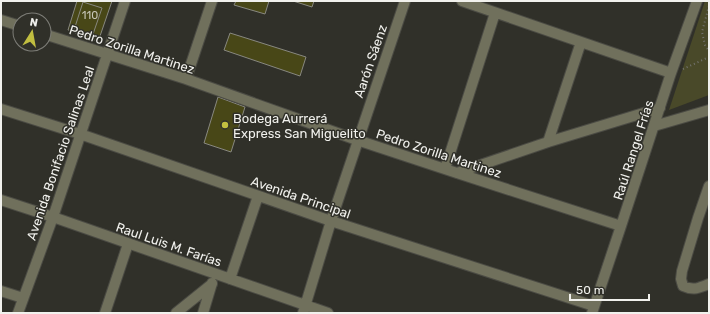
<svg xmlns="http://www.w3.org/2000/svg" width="710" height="314" font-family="Rubik,sans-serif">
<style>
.green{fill:#494929}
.building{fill:#484717;stroke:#888880}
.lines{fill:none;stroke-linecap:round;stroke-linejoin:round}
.street-casing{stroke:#4b4b44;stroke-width:12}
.path{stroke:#73736e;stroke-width:2;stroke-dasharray:1 3;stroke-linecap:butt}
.street{stroke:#70705c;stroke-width:10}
.poi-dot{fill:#c1be40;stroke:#303029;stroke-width:1.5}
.labels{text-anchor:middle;stroke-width:3;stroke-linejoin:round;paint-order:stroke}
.number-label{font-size:11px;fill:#c7c6b8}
.street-label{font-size:13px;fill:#f1f1ed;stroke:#303029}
.poi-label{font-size:13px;fill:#f1f1ed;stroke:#303029;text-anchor:start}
</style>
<rect width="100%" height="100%" fill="#303029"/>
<path class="green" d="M705,1H709V95L669,110Z"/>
<path class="building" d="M77,1H112L99,39L97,41L68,30Z
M236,1H269L265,14L234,5Z
M293,1H314L312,7Z
M83,2L102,8L92,37L74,30Z
M230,33L306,57L300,76L224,50Z
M218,97L245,107L231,152L204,143Z"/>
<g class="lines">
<g class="street-casing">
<path id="street" d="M462,1L671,73
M1,20L20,26
M44,34L186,79L357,140L457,173L621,226
M186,79L212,1
M1,109L80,134L331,221L594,306
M654,126L709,110
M548,142L581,42
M445,169L495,13
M457,173L548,142L660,108
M709,186L698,218L682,271L681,279L683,286C694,291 698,288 709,284
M1,200L53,217L328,313
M230,279L258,196
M1,291L23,298
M18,313L53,217L125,1
M105,313L128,244
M176,313L212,284
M203,313L212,283
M303,313L331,221L405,1
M592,313L621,226L671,73L697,1"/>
</g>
<path class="path" d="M709,6L702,32L705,45L709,51
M683,69L709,57"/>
<use href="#street" class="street"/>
</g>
<circle class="poi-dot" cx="225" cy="125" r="4"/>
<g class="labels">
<g class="number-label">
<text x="90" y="19">110</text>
</g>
<g class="street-label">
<text transform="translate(132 49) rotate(18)" y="5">Pedro Zorilla Martinez</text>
<text transform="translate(370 61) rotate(-71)" y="5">Aarón Sáenz</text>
<text transform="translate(633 150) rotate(-72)" y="5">Raúl Rangel Frías</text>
<text transform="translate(60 153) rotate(-71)" y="5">Avenida Bonifacio Salinas Leal</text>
<text transform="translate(439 153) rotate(18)" y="5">Pedro Zorilla Martinez</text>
<text transform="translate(301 197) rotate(19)" y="5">Avenida Principal</text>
<text transform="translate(169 244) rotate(19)" y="5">Raul Luis M. Farías</text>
</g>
<g class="poi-label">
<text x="233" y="123">Bodega Aurrerá<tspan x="233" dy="15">Express San Miguelito</tspan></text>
</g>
</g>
<rect width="710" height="314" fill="none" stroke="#f1f1ed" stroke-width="4"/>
<g transform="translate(32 32) rotate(11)"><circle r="19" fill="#303029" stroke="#7d7d77"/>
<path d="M0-3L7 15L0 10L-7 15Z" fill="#c1be40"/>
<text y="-6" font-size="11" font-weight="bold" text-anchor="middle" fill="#f1f1ed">N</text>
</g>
<path d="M570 294v6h79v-6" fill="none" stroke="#f1f1ed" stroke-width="2"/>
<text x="576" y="294" font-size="12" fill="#f1f1ed" stroke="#303029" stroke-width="3" paint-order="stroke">50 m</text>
</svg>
